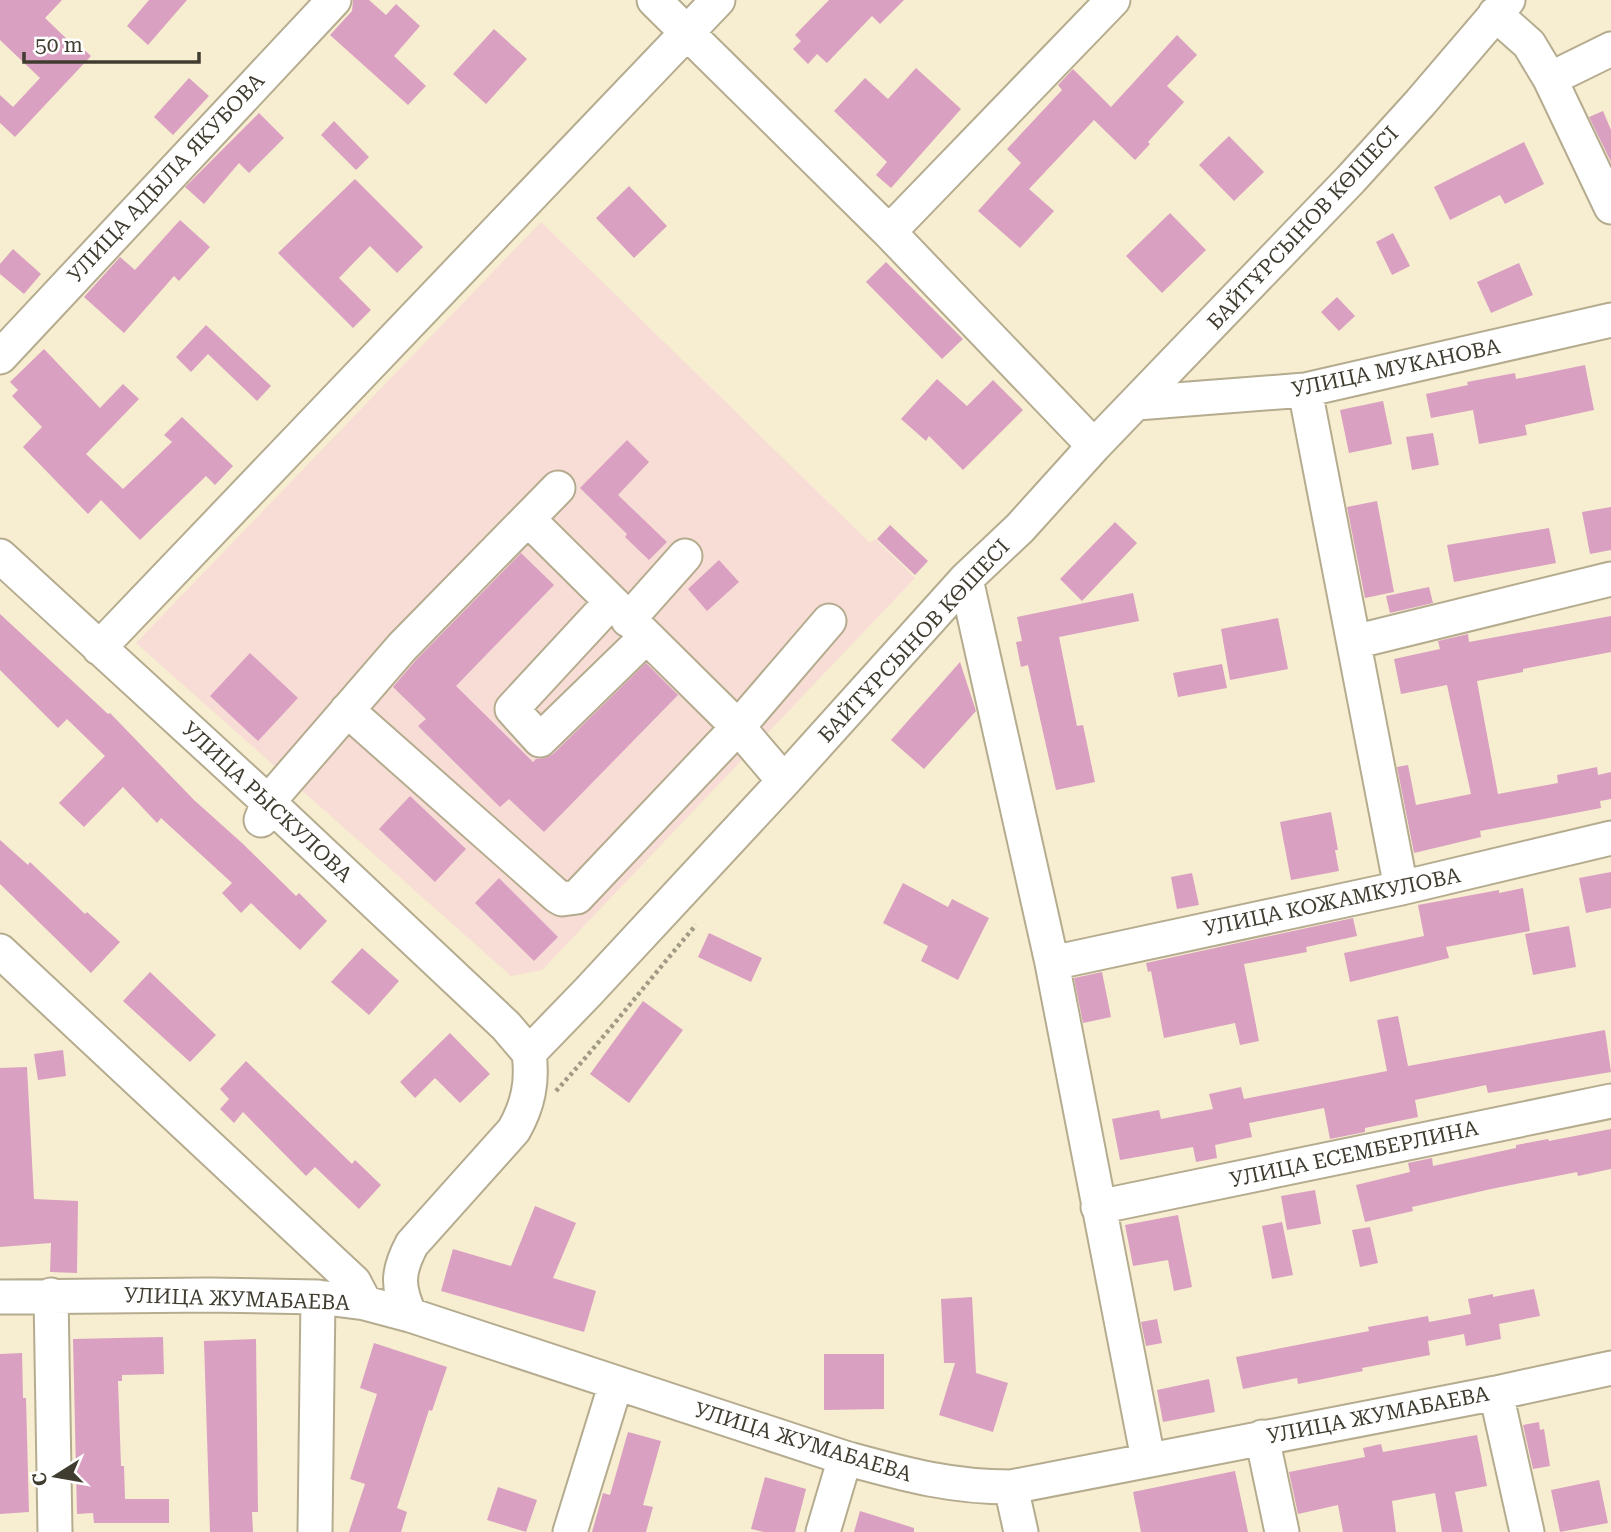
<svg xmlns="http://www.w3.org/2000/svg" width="1611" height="1532" font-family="'Roboto Serif',serif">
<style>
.medical{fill:#f7ddd6}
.building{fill:#d9a0c1}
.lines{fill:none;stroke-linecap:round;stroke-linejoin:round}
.minor-casing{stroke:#b5ac90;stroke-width:37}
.path{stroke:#a19a85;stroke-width:4.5;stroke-dasharray:3.5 3.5;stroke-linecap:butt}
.minor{stroke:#fff;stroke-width:33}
.labels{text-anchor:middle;stroke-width:5;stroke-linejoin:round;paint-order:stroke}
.street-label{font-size:21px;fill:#403c30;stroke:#fff}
</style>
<rect width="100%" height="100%" fill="#f7edd0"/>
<path class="medical" d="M541,222L870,543L875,539L915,578L542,970L511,976L136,643Z"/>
<path class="building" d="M0,0H62L45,18L72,44L75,41L91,56L15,137L0,123V95L13,107L40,78L0,40Z
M149,0H187L148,45L127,26Z
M353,0H369L386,15L396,4L420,26L394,56L426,86L408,105L330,35L352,11Z
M829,0H904L880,24L872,16L827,63L817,54L808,64L793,49L801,41L795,35Z
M494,29L527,59L486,104L453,74Z
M1177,35L1197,55L1167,86L1184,102L1148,142L1150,144L1135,160L1094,120L1029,189L1054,211L1020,248L978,211L1021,163L1007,149L1062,90L1058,85L1073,69L1111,107Z
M916,68L961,109L891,188L876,175L887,162L834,111L865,78L888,99Z
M189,78L209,96L173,135L154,117Z
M1603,111L1611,130V162L1589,117Z
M259,113L284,138L249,173L239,163L204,204L185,187Z
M334,121L369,157L356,170L321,135Z
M1229,136L1264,172L1234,201L1199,165Z
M1524,142L1544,184L1505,204L1500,195L1450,220L1434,187Z
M355,179L423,247L397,273L370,246L339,278L371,310L353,328L278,253Z
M629,186L667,226L634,258L596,218Z
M1170,213L1206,250L1162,293L1126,256Z
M180,220L210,247L179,281L174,276L124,333L84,297L120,257L135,270Z
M1393,233L1410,266L1392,275L1376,242Z
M13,249L41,274L24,294L0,274V264Z
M886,262L963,339L942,359L866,282Z
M1519,263L1533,295L1491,313L1477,282Z
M1337,297L1355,316L1339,331L1321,312Z
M206,325L271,386L257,401L208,354L191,372L176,357Z
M44,349L100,408L123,384L139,399L86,454L123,489L172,442L164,435L182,417L233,466L215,485L206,476L140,540L101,500L88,514L23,447L42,427L12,396L18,390L10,382Z
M1585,365L1594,410L1525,425L1527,435L1479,444L1473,410L1431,418L1426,394L1468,385L1467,382L1515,373L1516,379Z
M937,379L967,406L993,380L1023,410L963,470L929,436L926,441L901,419Z
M1383,401L1392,444L1349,453L1340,410Z
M1433,433L1439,465L1412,470L1406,437Z
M627,440L649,462L618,495L667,542L649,560L625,537L627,534L580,488Z
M1377,501L1394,592L1365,598L1347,507Z
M1611,507V550L1590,554L1582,512Z
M1115,522L1137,543L1082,601L1060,579Z
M890,525L928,561L915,575L877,539Z
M1549,528L1556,563L1454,582L1447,545Z
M521,553L554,585L456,686L533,762L536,759L545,758L553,754L646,663L678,695L544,832L509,799L500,807L418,726L426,719L393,687L416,660Z
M719,560L739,582L707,611L688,589Z
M1429,587L1433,603L1390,613L1386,596Z
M1133,593L1139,621L1059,637L1077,726L1083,725L1095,782L1056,790L1028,665L1021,667L1016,642L1022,641L1017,617Z
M0,614L108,714L110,713L194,800L242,843L296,896L299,893L327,921L300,950L251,903L241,913L222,893L232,883L161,818L157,823L123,787L84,827L59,803L105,756L67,719L58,728L0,670Z
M1611,616V652L1523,669V672L1477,681L1498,794L1558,783L1557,775L1597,767L1598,775L1611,772V799L1600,801L1601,808L1480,831L1481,837L1414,853L1397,767L1408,765L1416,805L1471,794L1447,685L1401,694L1394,659L1440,649L1438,641L1468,634L1469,642Z
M1278,618L1288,669L1230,680L1221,629Z
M250,653L298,698L258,741L210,696Z
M960,662L976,711L924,769L891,740Z
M1222,664L1227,688L1178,697L1173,673Z
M410,796L466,849L435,882L379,829Z
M1331,812L1338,850H1335L1339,871L1291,880L1280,822Z
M0,840L28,865L30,862L85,914L87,912L120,942L91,973L0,884Z
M1611,872V908L1586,913L1579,878Z
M1192,873L1199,905L1177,909L1171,877Z
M499,878L558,937L534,961L475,903Z
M903,883L948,907L952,899L989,918L958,980L921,961L928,946L883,923Z
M1523,888L1530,931L1446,947L1449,958L1350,982L1344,953L1424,936L1418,905L1499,890V893Z
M1353,918L1357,936L1306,947L1307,952L1244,964L1259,1041L1240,1045L1235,1023L1164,1038L1151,971L1148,972L1146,963Z
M1569,926L1576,967L1533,975L1525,934Z
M709,933L762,958L751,982L698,957Z
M362,948L399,981L369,1015L331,982Z
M150,972L216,1035L190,1062L123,1001Z
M1102,972L1111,1017L1083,1023L1074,978Z
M643,1001L683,1030L629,1103L590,1074Z
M1398,1016L1408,1066L1605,1030L1611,1072L1488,1093L1486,1085L1415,1100L1418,1117L1365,1128V1132L1330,1139L1324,1108L1249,1123L1252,1137L1215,1145L1217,1158L1196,1162L1193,1147L1120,1160L1112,1119L1159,1110L1161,1119L1213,1109L1209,1094L1241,1087L1244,1099L1387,1071L1377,1020Z
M450,1033L490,1074L460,1103L435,1078L415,1098L400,1082Z
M63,1050L66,1076L38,1080L34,1054Z
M246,1061L352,1164L355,1160L381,1185L359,1209L315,1167L306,1176L243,1112L234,1123L220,1109L229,1099L220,1089Z
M27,1067L34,1199L78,1201L77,1273L50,1272L51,1243L0,1247V1068Z
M1611,1129V1169L1578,1176L1577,1172L1491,1189L1412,1207L1413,1211L1365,1222L1356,1185L1410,1172L1408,1163L1432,1158L1433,1166L1516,1148V1145L1548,1139L1549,1141Z
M1315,1190L1321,1224L1287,1230L1281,1196Z
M535,1206L576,1223L553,1278L596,1291L584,1332L441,1291L453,1249L511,1266Z
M1178,1215L1192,1287L1174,1291L1168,1260L1133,1266L1125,1225Z
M1282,1222L1293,1275L1272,1279L1262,1226Z
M1370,1227L1378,1263L1360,1267L1352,1230Z
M1534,1289L1540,1316L1499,1324L1501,1339L1466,1346L1464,1334L1428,1341L1430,1355L1362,1368L1363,1371L1298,1384L1297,1378L1243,1389L1236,1357L1369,1331L1368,1327L1428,1316L1429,1322L1471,1314L1468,1299L1493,1294V1297Z
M972,1297L976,1373L1008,1383L993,1432L939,1415L955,1363H944L941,1299Z
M1157,1319L1162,1343L1146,1346L1141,1322Z
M163,1337L164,1374L122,1375V1381H118L121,1466H124L125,1499H169V1523H94L93,1513L77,1514L73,1339Z
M256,1339L258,1512H252L253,1532H210L204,1341Z
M374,1343L447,1367L432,1411L429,1410L397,1508L407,1512L401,1532H349L365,1484L350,1479L377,1394L360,1388Z
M22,1353L23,1398H26L29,1512L0,1514V1354Z
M824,1354H884V1409L824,1410Z
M1209,1379L1215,1412L1163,1422L1157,1390Z
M1539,1422L1540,1430L1544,1429L1550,1466L1533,1469L1523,1425Z
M628,1432L661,1441L643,1505L653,1507L646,1532H592L603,1493L610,1495Z
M1477,1435L1487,1486L1455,1492L1463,1532H1442L1435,1493L1392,1501L1396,1532H1343L1338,1505L1298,1514L1289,1472L1365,1457L1363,1448L1381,1444L1383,1452Z
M1235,1471L1248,1532H1141L1133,1492Z
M765,1477L806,1489L795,1532H764L751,1529Z
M1599,1480L1608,1523L1560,1532L1551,1490Z
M498,1487L537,1500L526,1532L487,1520Z
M860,1511L914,1528V1532H854Z"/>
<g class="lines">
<g class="minor-casing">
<path id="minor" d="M654,0L889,232L1094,446
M1495,14L1529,44L1550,79L1611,207
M1550,79L1611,49
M889,232L1113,0
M0,357L334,0
M1305,390L1401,888
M1137,403L1305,390L1611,320
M529,520L738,727L784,781
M0,556L268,802L506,1026L529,1053
M966,579L1052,963L1148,1459
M611,602L512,709L540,740L646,637
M628,620L685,556
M1354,642L1611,579
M99,648L718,0
M347,710L557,896L562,899L577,897L738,727L829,621
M261,820L268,802L402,647L558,488
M0,951L354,1282L365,1303
M1052,963L1401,888L1611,838
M529,1053L588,992L784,781L966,579L1020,528L1094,446L1351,179L1420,103L1508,0
M1098,1207L1611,1101
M51,1295L55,1532
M0,1297L210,1295L318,1297L365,1303L410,1315L845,1458C904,1474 949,1487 1011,1487L1496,1393L1611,1368
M410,1315C397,1287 397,1272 412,1244L514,1130C528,1105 533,1082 529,1053
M1496,1393L1527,1532
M1262,1437L1282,1532
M1011,1487L1021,1532
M315,1532L318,1297
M570,1532L616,1383
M823,1532L845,1458"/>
</g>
<path class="path" d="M556,1091C605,1037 649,980 696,925"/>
<use href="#minor" class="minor"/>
</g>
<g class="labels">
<g class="street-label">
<text transform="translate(166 178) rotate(-47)" y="7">УЛИЦА АДЫЛА ЯКУБОВА</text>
<text transform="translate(1303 228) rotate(-47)" y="7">БАЙТҰРСЫНОВ КӨШЕСІ</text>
<text transform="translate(1396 368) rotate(-12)" y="7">УЛИЦА МУКАНОВА</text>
<text transform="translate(914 641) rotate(-47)" y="7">БАЙТҰРСЫНОВ КӨШЕСІ</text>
<text transform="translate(267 802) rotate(43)" y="7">УЛИЦА РЫСКУЛОВА</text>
<text transform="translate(1332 902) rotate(-12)" y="7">УЛИЦА КОЖАМКУЛОВА</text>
<text transform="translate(1354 1154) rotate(-12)" y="7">УЛИЦА ЕСЕМБЕРЛИНА</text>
<text transform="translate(237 1299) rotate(2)" y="7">УЛИЦА ЖУМАБАЕВА</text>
<text transform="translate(1378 1415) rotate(-11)" y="7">УЛИЦА ЖУМАБАЕВА</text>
<text transform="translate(803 1442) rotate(17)" y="7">УЛИЦА ЖУМАБАЕВА</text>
</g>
</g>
<g transform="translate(56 1476) rotate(259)" stroke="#ffffff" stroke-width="5" paint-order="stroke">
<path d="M0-5L12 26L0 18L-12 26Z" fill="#403c30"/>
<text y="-10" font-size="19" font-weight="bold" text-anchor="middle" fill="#403c30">С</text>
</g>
<path d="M24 52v10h175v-10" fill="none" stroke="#403c30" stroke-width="3.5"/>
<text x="35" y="52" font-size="21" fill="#403c30" stroke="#ffffff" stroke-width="5" paint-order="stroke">50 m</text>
</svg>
